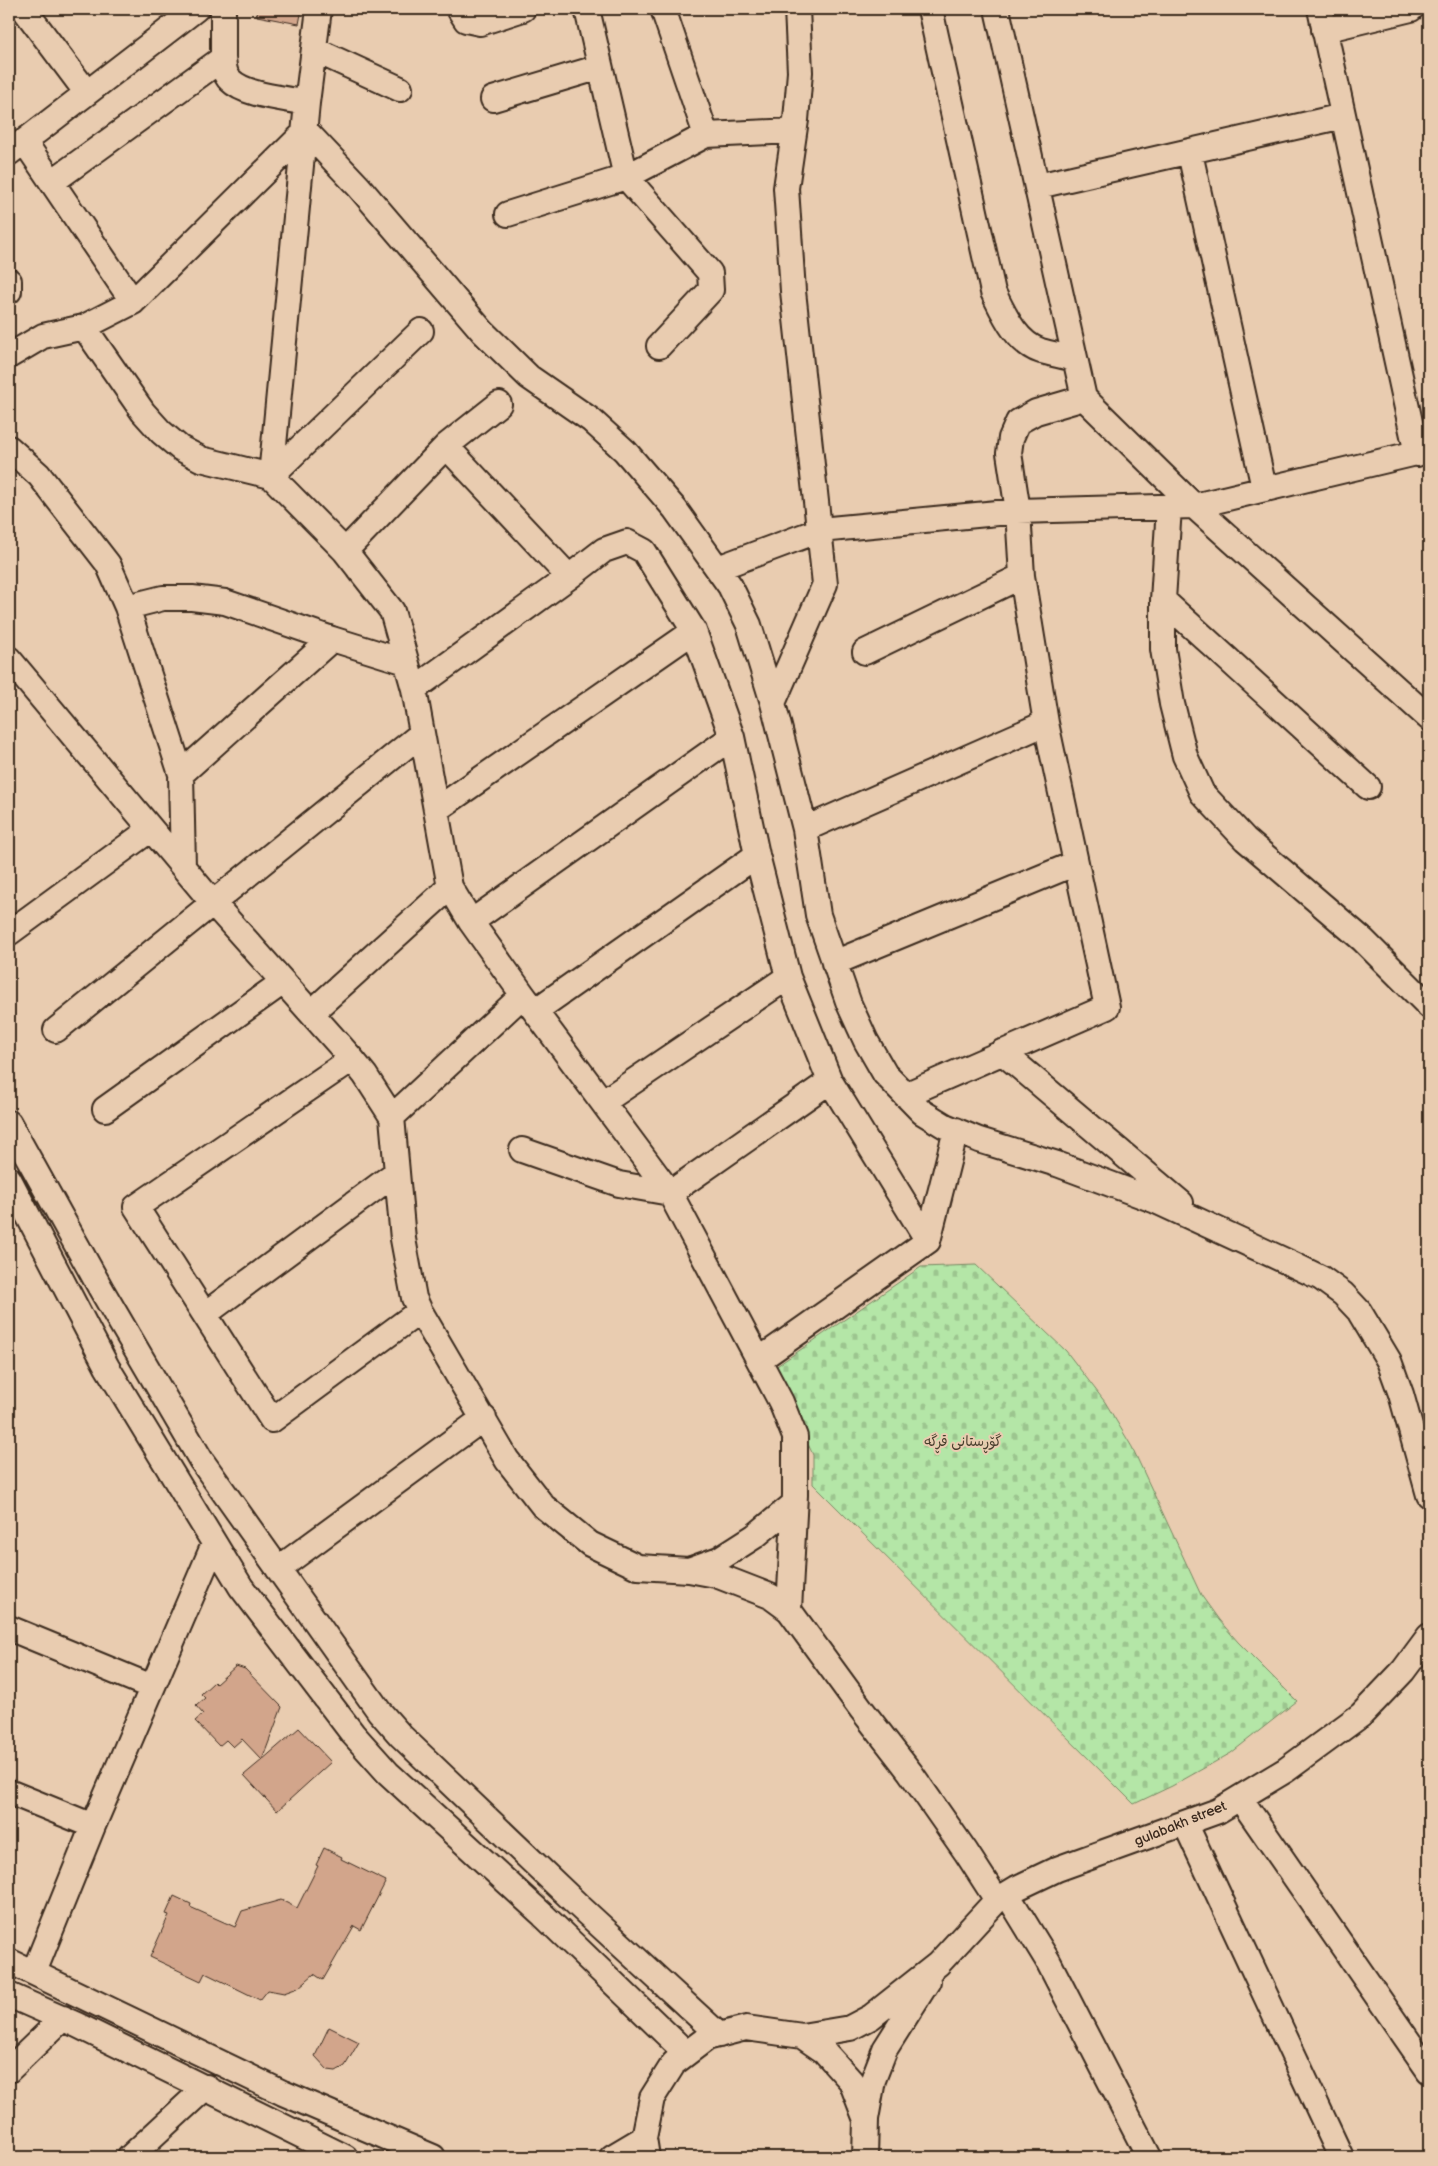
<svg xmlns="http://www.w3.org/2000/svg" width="1438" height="2166" font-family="'Balsamiq Sans','Playpen Sans Arabic',sans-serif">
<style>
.cemetery{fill:url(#cemetery-stones);stroke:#788862}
.building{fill:#d2a58b;stroke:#3b2a1e}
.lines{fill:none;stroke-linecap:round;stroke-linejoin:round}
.minor-casing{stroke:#3b2a1e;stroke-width:28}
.minor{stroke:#e9ccb0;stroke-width:24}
.labels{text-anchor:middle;stroke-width:4;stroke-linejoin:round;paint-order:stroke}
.park-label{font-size:14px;fill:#473d2c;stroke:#e9ccb0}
.street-label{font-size:14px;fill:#3b2a1e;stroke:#e9ccb0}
</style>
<defs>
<pattern id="cemetery-stones" width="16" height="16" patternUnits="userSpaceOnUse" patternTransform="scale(1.25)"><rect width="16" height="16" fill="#b4e6a7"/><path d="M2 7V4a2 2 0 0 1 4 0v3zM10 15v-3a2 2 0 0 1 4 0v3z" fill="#9cc58f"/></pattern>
</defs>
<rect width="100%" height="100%" fill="#e9ccb0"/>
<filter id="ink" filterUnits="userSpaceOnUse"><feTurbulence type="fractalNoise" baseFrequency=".02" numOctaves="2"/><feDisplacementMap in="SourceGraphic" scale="10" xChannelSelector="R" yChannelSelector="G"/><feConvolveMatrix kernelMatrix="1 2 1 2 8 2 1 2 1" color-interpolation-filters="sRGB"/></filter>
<g filter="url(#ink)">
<path class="cemetery" d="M976,1265L1066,1351L1105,1402L1132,1447L1201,1595L1219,1620L1238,1642L1297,1701L1231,1753L1172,1786L1134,1804L813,1484V1455L774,1368L921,1267Z"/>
<path class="building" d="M258,9H302L299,24L257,16Z
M236,1666L245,1669L282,1707L262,1760L299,1728L331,1762L277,1811L244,1775L262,1760L242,1739L233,1747L226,1740L219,1746L195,1721L203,1714L196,1706L205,1698L201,1694L214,1682L216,1684Z
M324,1848L342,1857L341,1859L386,1881L361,1930L354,1926L323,1980L314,1974L298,1988L284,1993L268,1990L260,2000L205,1973L201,1981L150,1957L169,1915L166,1914L174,1896L191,1904L190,1907L235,1927L242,1911L281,1900L297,1908L318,1866L316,1865Z
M329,2027L359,2042L345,2066L336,2071L328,2070L315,2056Z"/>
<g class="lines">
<g class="minor-casing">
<path id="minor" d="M24,9L87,93
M459,9L466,20L480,23L523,9
M587,9L626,177L710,273L711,290L659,346
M663,9L706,135
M930,9L993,292C1004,314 1016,343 1041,351C1052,354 1064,356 1075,359
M997,9L1084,398L1194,506L1429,718
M1320,9L1417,454
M1324,30L1411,9
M315,50L400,89
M223,58C224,66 224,74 230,80C246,96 285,98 307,103
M493,99L600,67
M24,141L133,302
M9,153L196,9
M1190,153L1264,488
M52,182L223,58V9
M1038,186L1343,116
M508,214L626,177L706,135L794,131
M9,281V291
M84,327L143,412L161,432L180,448L201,459L271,476L345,551L392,611L414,689L450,887L471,922L523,995L670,1193L781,1402L795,1437V1495L789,1610L862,1710L910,1772L966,1852L997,1900
M9,356L43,336L84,327L133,302L306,131L359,187L483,332L529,377L591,420L625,451L675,509L730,586L749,625L773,703L805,829L818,915L849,1004L866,1041L885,1074L922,1112L945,1126L979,1140L1057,1164L1156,1201L1294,1265L1321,1278L1343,1294L1359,1311L1389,1361L1401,1394L1429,1495
M446,446L569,577
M9,448L39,475L108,564L127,607L181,774L183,867
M271,476L307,103L319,9
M271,476L421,331
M1169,507L1163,600V649L1172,704L1185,756L1202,793L1245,839L1363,940L1429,1006
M345,551L446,446L499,404
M718,568L820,530L1018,511L1194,506L1429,450
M1163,600L1368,787
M127,607L163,598H192L225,602L332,639L406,662
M865,652L1022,576
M9,659L213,903L352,1059L365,1075L392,1117L403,1239L414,1298L420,1311L507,1460L543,1506L590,1544L638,1567L689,1570L716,1575L770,1596L789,1610
M414,689L569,577L604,550L627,542L644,551L694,631L732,737L757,855L788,977L830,1081L928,1241
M773,703L825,584L793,291L786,188L796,120L800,72L797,9
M181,774L332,639
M436,810L694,631
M805,829L1046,723
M471,922L732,737
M9,933L151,829
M834,963L1076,863
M535,1011L757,855
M312,1012L450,887
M56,1030L421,734
M1002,1052L1181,1203
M352,1059L136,1207L272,1420L420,1311
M905,1095L1107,1007L1046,723L1022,576L1018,511L1009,453L1011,438L1018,422L1036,412L1084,398
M603,1102L788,977
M105,1109L283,982
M392,1117L523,995
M9,1123L101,1289L201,1460L379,1711L401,1736L580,1907L719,2035
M522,1150L619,1184L670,1193L830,1081
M9,1179L107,1367L241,1587L353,1734L388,1773L543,1915L686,2053
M205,1314L397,1172
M759,1360L928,1241L956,1130
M278,1569L484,1418
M689,1570L719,1559L755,1536L794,1504
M9,1628L152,1687
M9,1792L93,1826
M1240,1798L1429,2071
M1185,1823L1341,2157
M1007,1894L1048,1961L1149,2157
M9,1961L283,2093L433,2157
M34,1972L93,1826L214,1544
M9,1995L77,2025L345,2157
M802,2036L850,2028L871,2017L938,1964L997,1900L1017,1888L1057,1869L1218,1811L1286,1770L1361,1715L1403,1671L1429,1636
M9,2070L63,2018
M866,2119L873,2080L885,2049L928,1981
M130,2157L206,2087
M612,2157L644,2138
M647,2157L644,2138L652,2098L674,2063L707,2038L746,2028L802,2036L824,2051L851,2081L866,2120L865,2157"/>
</g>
<use href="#minor" class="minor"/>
</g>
</g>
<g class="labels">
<g class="park-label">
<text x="963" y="1446">گۆڕستانی قڕگە</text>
</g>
<g class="street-label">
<text transform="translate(1180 1823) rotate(-22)" y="5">gulabakh street</text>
</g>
</g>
<rect width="1438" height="2166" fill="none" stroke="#e9ccb0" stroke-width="30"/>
<rect x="15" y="15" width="1408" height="2136" fill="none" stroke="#3b2a1e" stroke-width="2" filter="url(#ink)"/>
</svg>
